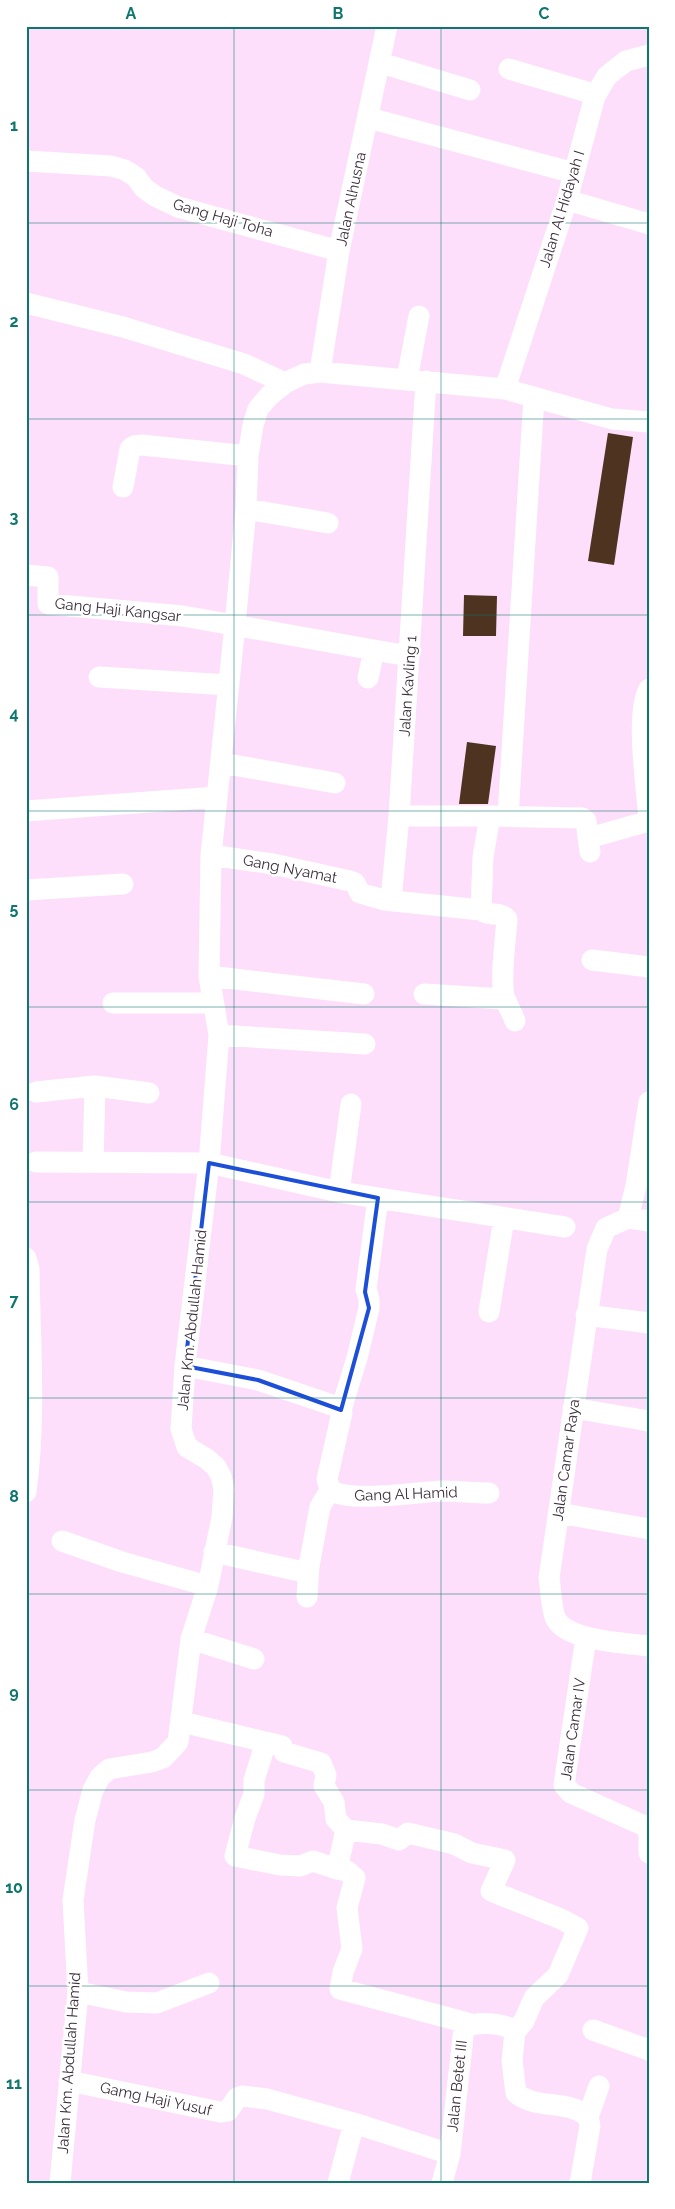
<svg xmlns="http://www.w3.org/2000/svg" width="675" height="2209" font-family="Raleway,sans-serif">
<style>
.building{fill:#4d3320}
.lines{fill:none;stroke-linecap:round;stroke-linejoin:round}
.minor{stroke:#fff;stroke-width:21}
.marked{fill:none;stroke:#1d4ed8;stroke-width:4;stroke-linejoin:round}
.grid{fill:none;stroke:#0f766e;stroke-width:1;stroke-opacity:0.55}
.labels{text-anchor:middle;stroke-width:5;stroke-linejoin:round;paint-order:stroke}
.street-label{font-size:15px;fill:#3a2f39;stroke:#fff}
.neatline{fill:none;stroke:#0f766e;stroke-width:2}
.grid-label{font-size:16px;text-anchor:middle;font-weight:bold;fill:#0f766e}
</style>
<rect width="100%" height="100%" fill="#fddffb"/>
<path class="building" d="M608,433L633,437L614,565L588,561Z
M464,595L497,596L496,636H463Z
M467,742L496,746L488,804H459Z"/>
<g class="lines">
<path class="minor" d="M381,63L470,90
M509,69L584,91L595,96
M369,118L574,173
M26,161L111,166L125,170L136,177L144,188L155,196L178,207L339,251
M567,200L649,224
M26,303L123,327L244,364L285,383
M320,372L339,251L387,26
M407,379L419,316
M505,389L567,200L595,96L607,76L626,61L649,55
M123,487L130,449L134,446L142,445L248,456
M246,509L328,523
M26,575L48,577V604L183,616L374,650L368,678
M374,650L409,656
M99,677L229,685
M649,689C635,714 647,789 649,820
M222,763L335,783
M26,811L217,797
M399,816H490
M508,816L534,397
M589,838L649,821
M211,855L273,864L350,881L355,883L360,893L384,900L481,910
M26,890L123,884
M391,900L399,816L426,381
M592,960L649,967
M209,976L364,994
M424,994L504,999
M113,1003H212
M515,1021C512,1013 508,1006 505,999C499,984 506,937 507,919C500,911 488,917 481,910L483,857L490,816L582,818L586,821L590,852
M219,1035L365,1044
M36,1092L95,1086L149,1093
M93,1161L95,1086
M36,1162L209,1163L339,1192L565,1227
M339,1192L351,1104
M628,1218L606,1228L597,1249L549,1578C551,1591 551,1605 555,1617C564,1641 626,1643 649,1646
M628,1218L636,1186L649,1102
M628,1218L649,1221
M26,1258L29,1269C30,1343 36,1418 26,1492
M489,1312L504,1218
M586,1315L649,1323
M185,1366L258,1380L338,1407L342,1413L327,1479L330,1490C351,1503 416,1492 442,1491C457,1491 473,1493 489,1493
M573,1408L649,1421
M341,1410L357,1358L369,1308V1299L366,1289L378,1198
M559,1513L649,1529
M62,1541L122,1562L208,1586
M214,1552L308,1573
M307,1597L309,1566L320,1507L330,1490
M586,1637L564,1785L571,1793L649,1828
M191,1639L254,1659
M182,1722L282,1746L284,1752L321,1763L326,1775L324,1786L334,1802L336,1819L346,1830L337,1869L347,1871L355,1878L347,1908L352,1949L343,1972L340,1989L471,2024
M266,1742L254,1780V1794L245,1818L235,1856L280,1865L300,1866L313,1861L337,1869
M346,1830L382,1834L399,1840L408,1833L454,1844L472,1853L505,1860L491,1891L561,1919L578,1928L558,1975L534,1998L524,2021L515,2032
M649,1833V1853
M78,1992L126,2002L157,2003L209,1983
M593,2030L649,2050
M69,2081L220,2112L228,2111L237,2098L242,2096L267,2099L354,2123L450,2154
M588,2117L599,2086
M60,2183L78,1992L73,1900L85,1820L93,1790L100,1777L109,1769L152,1762L163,1758L178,1742L191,1639L208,1586L222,1517L224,1489L221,1476L216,1467L207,1459L187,1447L181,1429L185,1366L209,1163L219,1035L209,976L211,855L235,625L246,509L248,456L253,425L258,409L269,396L285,383L304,374L320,372L505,389L612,419L649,422
M338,2183L354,2123
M442,2183L450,2154L464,2028C477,2021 504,2022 515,2032L512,2061L516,2093C536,2110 568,2099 588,2117L590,2126L580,2183"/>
</g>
<path class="marked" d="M209,1163L378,1198L365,1292L369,1308L341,1410L258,1380L185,1366Z"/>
<path class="grid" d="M234,26V2183M441,26V2183M26,223H649M26,419H649M26,615H649M26,811H649M26,1007H649M26,1202H649M26,1398H649M26,1594H649M26,1790H649M26,1986H649"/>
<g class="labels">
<g class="street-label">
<text transform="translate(351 199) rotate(-78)" y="5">Jalan Alhusna</text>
<text transform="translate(562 209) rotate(-73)" y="5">Jalan Al Hidayah I</text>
<text transform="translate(223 218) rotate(16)" y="5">Gang Haji Toha</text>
<text transform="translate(118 610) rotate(6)" y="5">Gang Haji Kangsar</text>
<text transform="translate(408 686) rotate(-86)" y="5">Jalan Kavling 1</text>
<text transform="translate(290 869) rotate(11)" y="5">Gang Nyamat</text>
<text transform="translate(192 1320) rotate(-84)" y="5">Jalan Km. Abdullah Hamid</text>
<text transform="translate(566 1460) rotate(-82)" y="5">Jalan Camar Raya</text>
<text transform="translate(406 1494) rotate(-2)" y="5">Gang Al Hamid</text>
<text transform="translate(573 1729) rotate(-82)" y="5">Jalan Camar IV</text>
<text transform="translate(69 2063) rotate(-86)" y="5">Jalan Km. Abdullah Hamid</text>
<text transform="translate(457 2086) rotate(-84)" y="5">Jalan Betet III</text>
<text transform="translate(156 2099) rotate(12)" y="5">Gamg Haji Yusuf</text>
</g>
</g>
<rect width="675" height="2209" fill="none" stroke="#ffffff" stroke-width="55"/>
<rect x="28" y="28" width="620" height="2154" class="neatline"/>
<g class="grid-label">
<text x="131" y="19">A</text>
<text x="338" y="19">B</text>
<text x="544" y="19">C</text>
<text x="14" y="131">1</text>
<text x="14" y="327">2</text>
<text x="14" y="523">3</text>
<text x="14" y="719">4</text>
<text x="14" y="914">5</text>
<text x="14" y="1110">6</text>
<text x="14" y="1306">7</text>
<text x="14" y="1502">8</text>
<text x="14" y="1698">9</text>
<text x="14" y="1893">10</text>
<text x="14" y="2089">11</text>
</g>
</svg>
